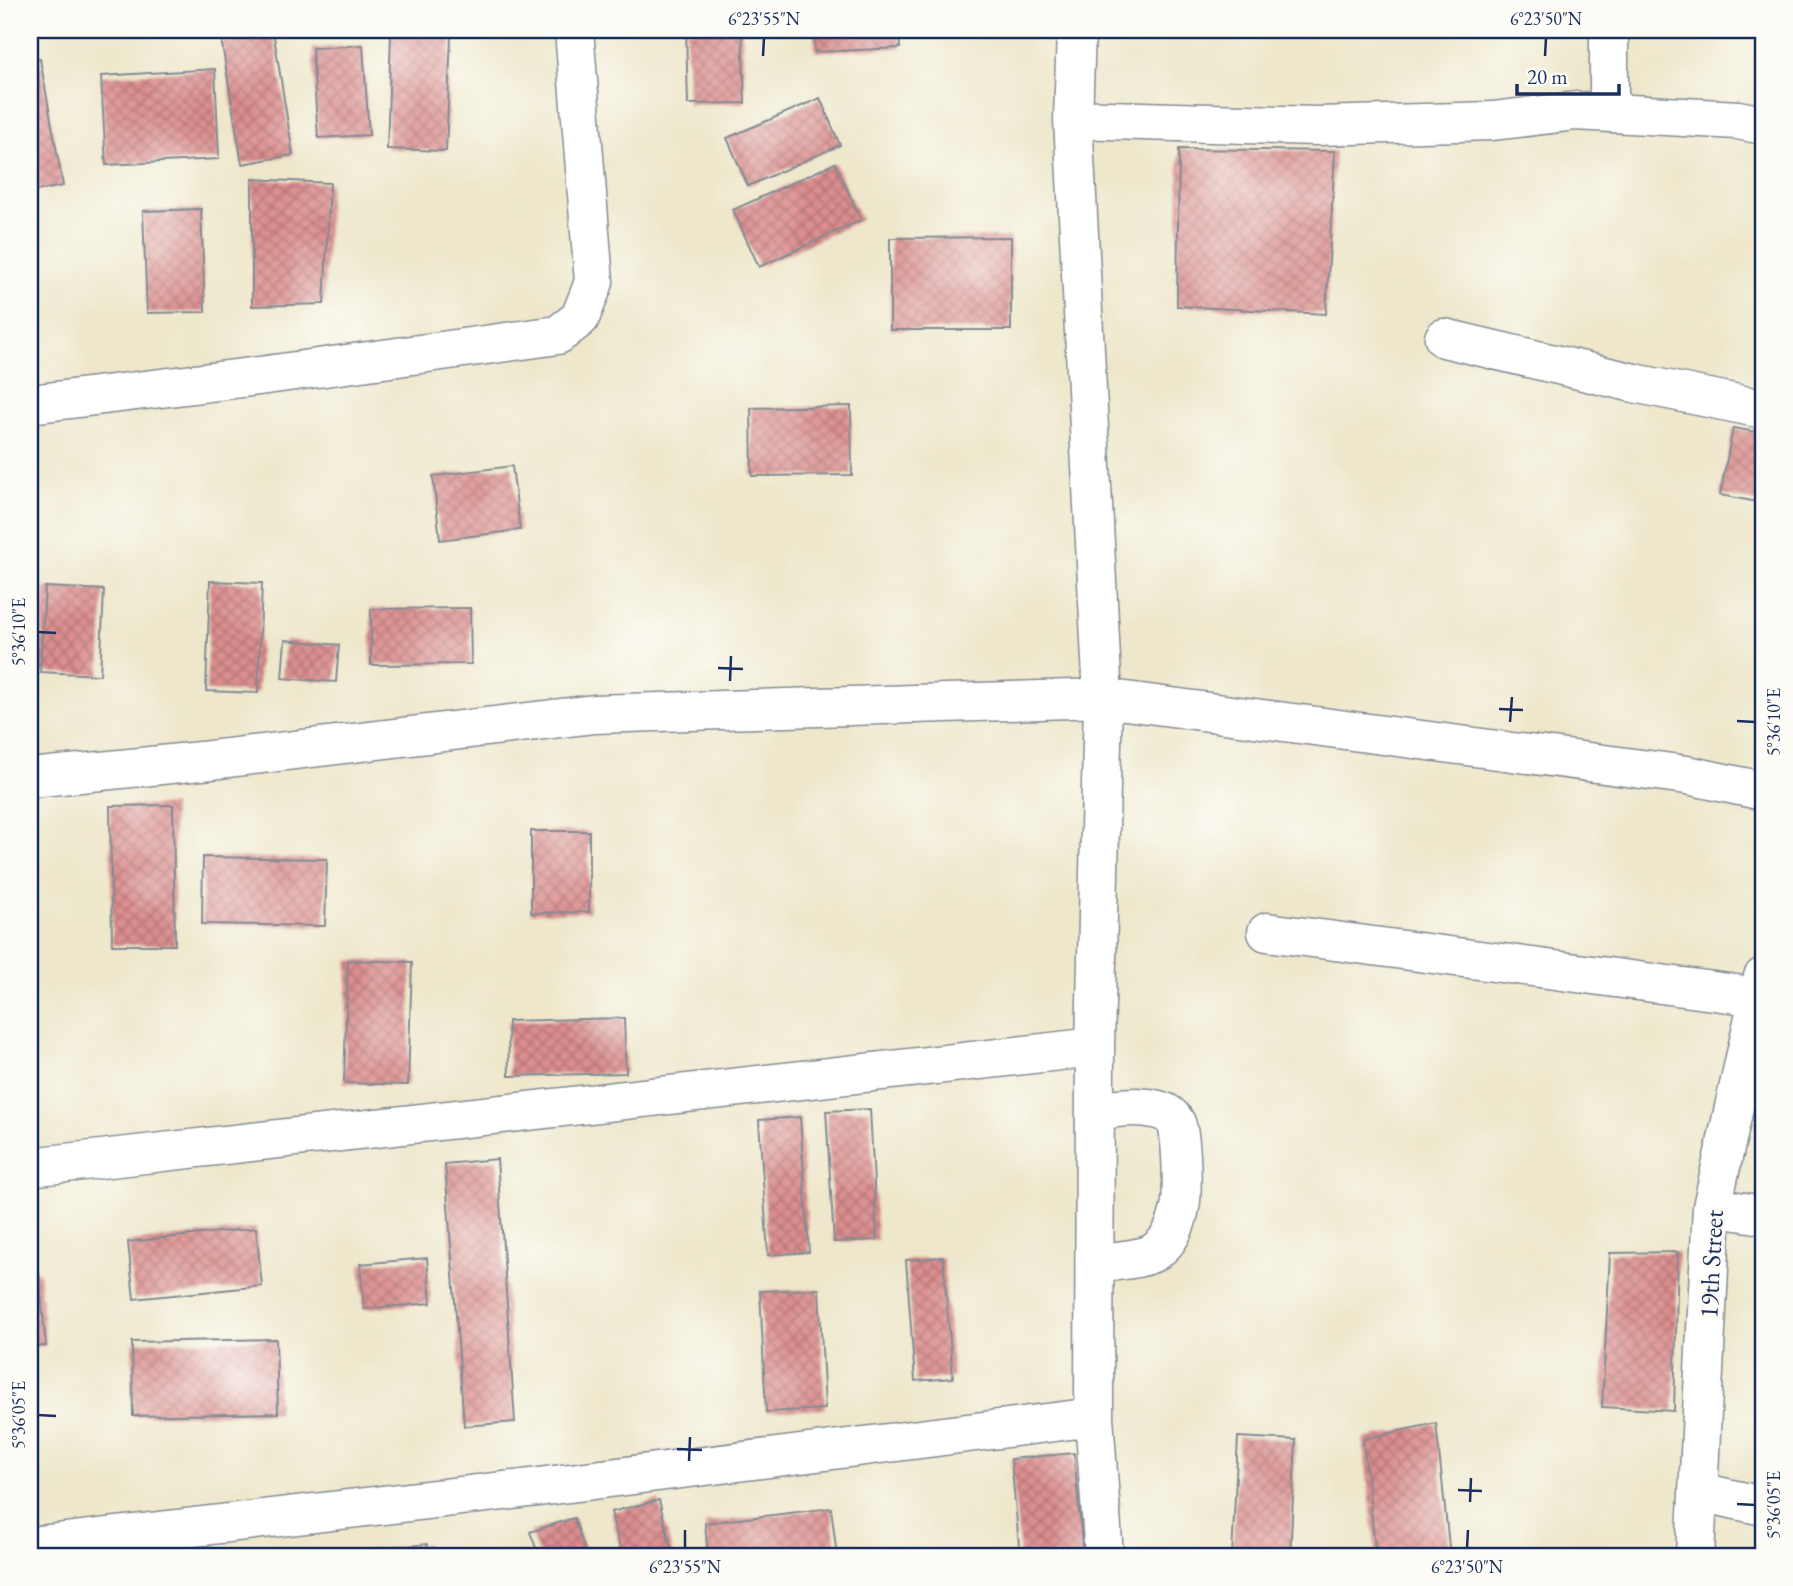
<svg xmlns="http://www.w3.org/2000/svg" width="1793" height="1586" font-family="'EB Garamond',serif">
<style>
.building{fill:url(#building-cross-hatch)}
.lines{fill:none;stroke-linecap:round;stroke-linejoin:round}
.minor-casing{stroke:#848b94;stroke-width:41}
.minor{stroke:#fff;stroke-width:38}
.ticks{fill:none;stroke:#1b2f5e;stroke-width:2.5}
.labels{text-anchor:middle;stroke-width:7;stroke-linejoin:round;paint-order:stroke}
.street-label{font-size:26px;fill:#1b2f5e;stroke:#fdfcf7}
.neatline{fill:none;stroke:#1b2f5e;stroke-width:2.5}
.ticks-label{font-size:18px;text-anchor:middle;fill:#1b2f5e}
</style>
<defs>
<pattern id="building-cross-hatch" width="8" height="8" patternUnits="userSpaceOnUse" patternTransform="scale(1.75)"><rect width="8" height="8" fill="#dc8e8e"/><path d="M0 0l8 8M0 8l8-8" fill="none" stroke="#b27477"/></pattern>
</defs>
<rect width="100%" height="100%" fill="#fdfcf7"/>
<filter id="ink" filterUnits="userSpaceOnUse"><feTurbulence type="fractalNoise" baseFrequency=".0143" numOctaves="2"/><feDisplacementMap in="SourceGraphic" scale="14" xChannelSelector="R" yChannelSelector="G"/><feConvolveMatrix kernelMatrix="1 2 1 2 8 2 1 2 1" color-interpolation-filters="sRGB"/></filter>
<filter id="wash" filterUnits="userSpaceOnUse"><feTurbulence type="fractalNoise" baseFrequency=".00686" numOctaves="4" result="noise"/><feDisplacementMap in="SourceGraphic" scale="28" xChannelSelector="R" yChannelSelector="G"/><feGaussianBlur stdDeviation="1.57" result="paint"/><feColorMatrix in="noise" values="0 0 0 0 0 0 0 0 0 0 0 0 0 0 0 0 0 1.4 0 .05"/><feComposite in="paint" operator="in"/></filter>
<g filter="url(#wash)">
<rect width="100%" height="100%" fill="#eee7cb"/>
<g id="blocks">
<path class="building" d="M231,30H273L293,155L242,164L220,32Z
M686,30H742L745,103L688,104Z
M814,30H899L900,48L815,52Z
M391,34L451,36L446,151L387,149Z
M363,45L369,135L318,138L312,48Z
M40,59L63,186L30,192V61Z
M215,69L219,159L106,165L101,76Z
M820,98L840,145L748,186L727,138Z
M1179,149L1335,151L1326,314L1177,306Z
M835,163L861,220L759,267L733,210Z
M252,179L330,183L324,304L252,306Z
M201,209L205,312L147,313L143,211Z
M1011,237V330H890V238Z
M851,406L852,475L752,476L751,408Z
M1733,428L1763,433V503L1720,495Z
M512,466L520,530L440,540L433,476Z
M210,581L262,583L258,693L206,691Z
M45,587L104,590L100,675L40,672Z
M470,608L471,664L371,665V609Z
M285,640L339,645L336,682L282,678Z
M173,805L175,945H112L110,806Z
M531,831H589V912L531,913Z
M203,857L327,859L325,926L202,924Z
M348,960L412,962L408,1085L344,1083Z
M624,1018L626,1073L509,1076L508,1021Z
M870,1109L877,1240L834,1242L826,1111Z
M800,1117L809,1252L768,1255L759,1120Z
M497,1159L515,1422L464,1426L445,1164Z
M256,1228L262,1286L134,1299L128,1242Z
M1678,1252L1674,1411L1602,1407L1610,1253Z
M943,1257L953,1378L915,1381L906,1260Z
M427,1258L431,1303L364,1309L360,1264Z
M39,1272L46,1346L30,1347V1273Z
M819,1289L825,1409L766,1412L760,1291Z
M276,1339L278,1413L133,1416L132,1342Z
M1436,1423L1450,1556H1376L1363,1439Z
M1238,1437L1296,1440L1290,1556H1232Z
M1074,1453L1083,1556H1020L1011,1459Z
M659,1500L673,1556H622L611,1512Z
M831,1508L837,1556H708L705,1523Z
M574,1518L587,1556H539L530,1532Z
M427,1544L429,1556H370L369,1550Z"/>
</g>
</g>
<g filter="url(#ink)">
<use href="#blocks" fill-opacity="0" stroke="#848b94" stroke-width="2"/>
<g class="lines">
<g class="minor-casing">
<path id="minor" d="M1076,30L1073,119L1103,698L1095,1047L1094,1417L1104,1556
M1609,113V30
M1073,119L1317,126L1493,121L1576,111L1738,120L1763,125
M1444,338L1634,383L1763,409
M30,404L259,376L558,335L580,318L594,282L574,30
M30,778L211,760L594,714L1103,698L1687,775L1763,791
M1267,932L1759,997
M30,1167L1095,1047
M1712,1207L1763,1215
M1095,1264C1110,1261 1146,1260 1157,1250C1170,1241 1177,1223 1180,1208C1183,1195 1182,1133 1176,1123C1174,1119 1168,1113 1164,1112C1143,1103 1117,1109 1095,1110
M1700,1492L1763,1506
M30,1546L522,1489L1094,1417
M1695,1556L1712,1207L1763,977"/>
</g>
<use href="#minor" class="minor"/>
</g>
</g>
<path class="ticks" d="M763,56L764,38M1545,56L1546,38M38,632L56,633M718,668L743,669M730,681L731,656M1499,709L1523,710M1737,721L1755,722M1510,722L1512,697M38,1415L56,1416M677,1449L702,1450M689,1461L690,1437M1458,1490L1482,1491M1470,1502L1471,1478M1737,1504L1755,1505M685,1548V1530M1467,1548L1468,1530"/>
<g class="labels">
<g class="street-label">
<text transform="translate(1711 1264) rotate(-87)" y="9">19th Street</text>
</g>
</g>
<rect width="1793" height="1586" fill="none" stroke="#fdfcf7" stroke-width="77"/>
<path d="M1517 84v10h102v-10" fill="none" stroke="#1b2f5e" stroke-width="3.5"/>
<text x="1527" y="84" font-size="21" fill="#1b2f5e" stroke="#fdfcf7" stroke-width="5" paint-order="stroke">20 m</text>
<rect x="38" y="38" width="1717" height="1510" class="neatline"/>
<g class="ticks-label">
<text x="764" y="25">6°23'55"N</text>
<text x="1546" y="25">6°23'50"N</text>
<text transform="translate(19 632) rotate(-90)" y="6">5°36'10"E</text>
<text transform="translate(1774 722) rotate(-90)" y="6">5°36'10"E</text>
<text transform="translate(19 1415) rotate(-90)" y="6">5°36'05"E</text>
<text transform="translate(1774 1505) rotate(-90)" y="6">5°36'05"E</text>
<text x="685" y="1573">6°23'55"N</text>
<text x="1467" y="1573">6°23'50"N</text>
</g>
</svg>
